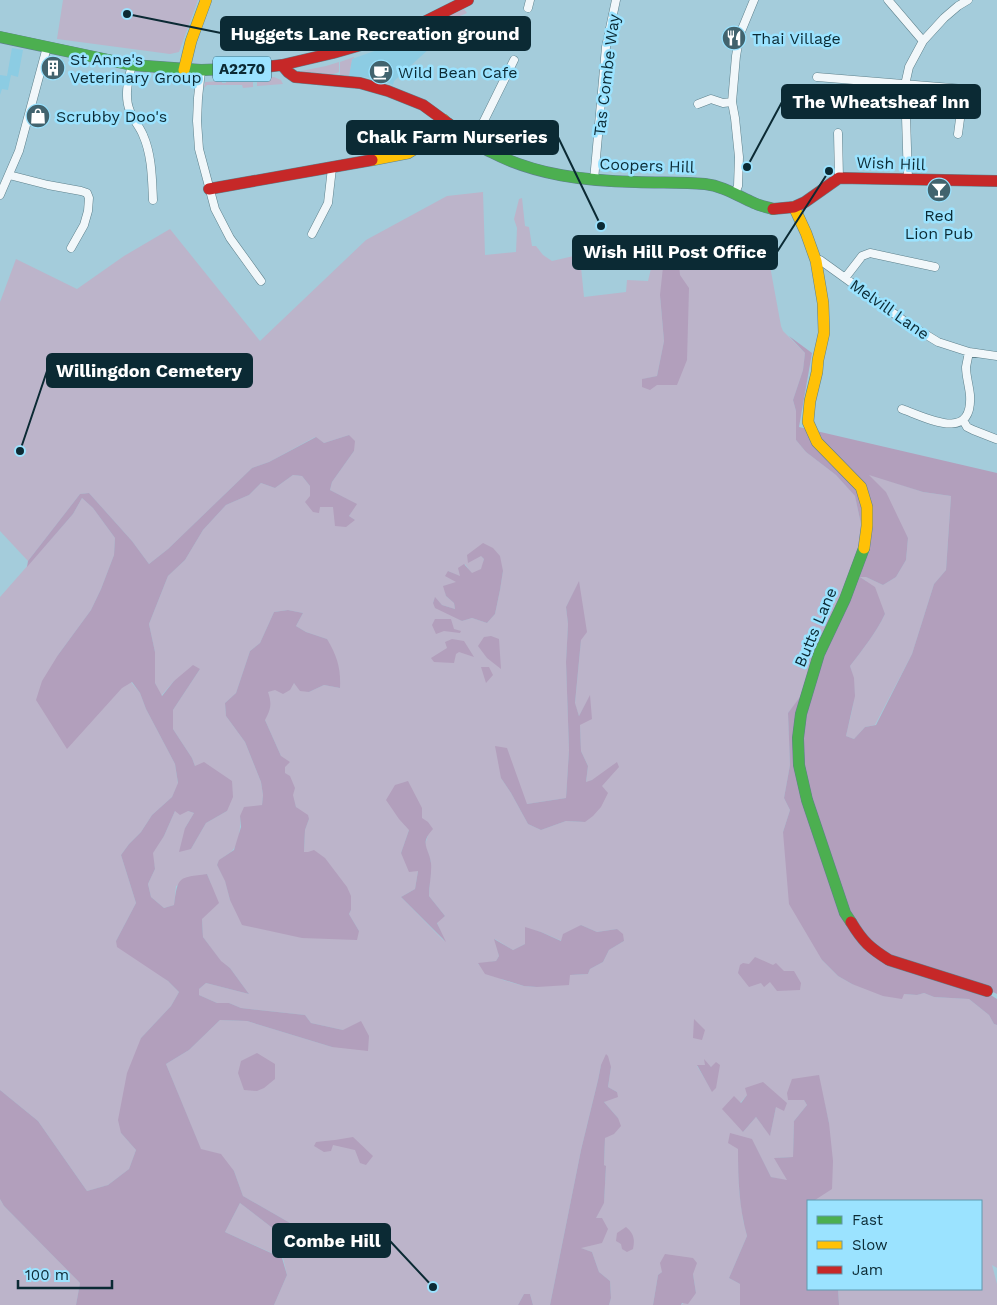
<svg xmlns="http://www.w3.org/2000/svg" width="997" height="1305" font-family="'Work Sans',sans-serif">
<style>
.built{fill:#8ccce3}
.green{fill:#bcb4ca;fill-rule:evenodd}
.forest{fill:#b29fbc;fill-rule:evenodd}
.lines{fill:none;stroke-linecap:round;stroke-linejoin:round}
.street-casing{stroke:#5e818c;stroke-width:9}
.fast-casing{stroke:#5e818c;stroke-width:12}
.slow-casing{stroke:#5e818c;stroke-width:12}
.jam-casing{stroke:#5e818c;stroke-width:12}
.street{stroke:#f1f7fa;stroke-width:8}
.fast{stroke:#4caf50;stroke-width:11}
.slow{stroke:#ffc107;stroke-width:11}
.jam{stroke:#c62828;stroke-width:11}
.labels{text-anchor:middle;stroke-width:5;stroke-linejoin:round;paint-order:stroke}
.shield{fill:#9be3ff;stroke:#366271;stroke-width:1}
.shield-label{font-size:15px;font-weight:bold;fill:#0b2a34}
.poi-label{font-size:16px;fill:#0b2a34;stroke:#9be3ff;text-anchor:start}
.street-label{font-size:16px;fill:#0b2a34;stroke:#9be3ff}
.leader{fill:none;stroke:#0b2a34;stroke-width:2}
.callout-dot{fill:#0b2a34;stroke:#9be3ff;stroke-width:2}
.callout{fill:#0b2a34;stroke:#0b2a34;stroke-width:2}
.callout-label{font-size:18px;text-anchor:middle;font-weight:bold;fill:#fff}
</style>
<rect width="100%" height="100%" fill="#a4ccdb"/>
<path class="built" d="M436,29L438,32L443,36L394,81L393,85L378,79L357,76H349L352,59Z
M12,48L23,50L18,77L11,75L8,90L2,89L0,95V75L7,76Z"/>
<path class="green" d="M63,0H198L179,52L170,54L57,39Z
M464,9L467,13L444,23L441,22L442,19Z
M354,57V58L352,59L349,76L340,75V62Z
M339,62V72C329,78 307,73 296,72L326,66Z
M274,77L281,80L283,84L257,86V79Z
M253,80V87L243,88L242,85H207L204,88L205,82L222,81V83H226V81Z
M483,192L485,255L516,252L517,228L514,219L519,199L522,198L525,226L529,227L532,246H536L543,255L552,261L578,255V267H581L584,297L626,292L627,280L648,281L654,256L748,254L770,266L781,326L783,331L805,353L803,370L793,400L796,411V440L806,452L836,475L855,496L861,524L857,555L836,609L816,648L800,698L788,713L790,765L784,798L790,810L783,832L822,960L838,976L852,984L904,994L917,995L924,993L934,997L969,999L989,1015L994,1024L997,1025V1268L992,1265L997,1284V1305H839L838,1289H981V1201H815L829,1123L818,1075L804,1100L807,1105L794,1121L793,1157L775,1158L788,1181L771,1177L752,1140L730,1134L738,1149L739,1190L743,1220L747,1236L729,1278L740,1284V1305H681L696,1293L693,1274L662,1272L658,1275L653,1305H609L611,1298L610,1281L599,1272L592,1252L580,1248L604,1202L606,1167L604,1165L605,1138L618,1118L604,1102L617,1092L608,1087L611,1067L601,1065L598,1080L581,1150L550,1305H533L530,1294H524L518,1305H274L287,1275L283,1258L225,1232L240,1203L297,1247L304,1231L243,1196L234,1171L201,1150L166,1064L189,1050L220,1020L247,1021L332,1047L343,1030L311,1023L305,1015L241,1008L229,1003H217L199,995V989L206,983L249,994L230,968L221,962L203,937L202,919L211,884L207,874L176,886L174,905L164,908L151,897L148,884L155,869L152,853L164,836L175,811H188L194,813L185,828L191,849L206,823L227,811L195,766L192,758L173,729V710L200,669L174,681L161,696L155,683V652L149,624L168,576L185,560L203,530L226,505L249,495L261,483L275,488L293,475L302,476L310,486V496L320,507H333L355,520L349,516L356,504L330,490L332,482L354,451L349,435L324,443L315,437L269,462L252,468L168,549L149,564L132,541L89,493L80,494L28,561L0,531V302L16,259L77,289L124,256L170,229L260,341L366,240L447,196ZM660,295L677,385H657L643,379L657,376L664,341ZM481,556L503,571L500,590L495,614L487,623L472,618L462,621L433,603L435,598L442,605L455,609L454,603L446,596L444,586L457,583L448,571L461,577L465,564L472,574L482,569L484,559ZM579,582L581,640L575,704L579,716L590,696L580,725L581,751L588,766L586,783L592,780L585,822L566,821L541,830L528,824L511,793L501,778L527,804L566,798L569,750L566,662L568,624L566,607ZM288,610L303,613L296,626L306,632L327,639L340,688L324,685L309,692L294,683L267,692L265,720L281,756L285,767V773L296,807L309,819L305,830L304,852L308,853L351,910L349,914L359,931L230,900L225,880L217,865C220,858 226,856 232,851C239,845 241,826 240,816L262,805L263,795L261,782L245,742L226,716L225,703L236,693L250,651L260,643L274,612ZM409,830L428,835L425,845L431,862L429,896L445,916L437,922L444,941L401,897L415,889L418,871L401,853ZM581,925L597,932L617,929L624,941L609,950L603,962L590,969L588,974L570,975L537,987L524,986L503,980L478,964L496,961L499,956L495,939L513,950L525,944V928L541,932L562,941ZM705,1065L712,1067V1091L697,1066ZM747,1095L787,1103L776,1107L770,1135L756,1117L743,1132L740,1103Z
M868,474L923,492L951,496L946,570L934,584L912,654L875,725L865,727L854,739L846,736C852,709 859,694 850,666C863,649 876,633 885,614L866,581L860,577H866L883,585L896,577L906,560L908,538Z
M82,498L93,508L115,538L114,555L101,589L91,610L58,655L122,687L131,682L140,693L146,709L175,764L178,784L172,797L152,815L141,832L129,844L121,855L136,903L116,941L168,981L179,992L171,1006L141,1038L121,1133L136,1150L129,1169L108,1185L87,1191L38,1121L0,1090V597L73,514Z
M0,1199L4,1206L80,1283L76,1305H0Z"/>
<path class="forest" d="M679,265L680,275L689,288L687,360L677,385H657L650,390L642,387V379L657,376L664,341L660,295L663,267Z
M789,336L812,353L799,427L997,473V994L993,992L989,994L997,999V1025L994,1024L989,1015L969,999L934,997L924,993L917,995L904,994L902,999L883,996L852,984L838,976L822,960L789,904L783,832L790,810L784,798L790,765L788,713L800,697L816,648L856,578L860,577L857,555L861,524L855,496L836,475L806,452L796,440V411L793,400L803,370L805,353ZM869,475L923,492L951,496L946,570L934,584L912,654L876,725L865,727L854,739L846,736L855,696L854,678L850,666C863,649 876,633 885,614L875,587L860,577H866L883,585L896,577L906,560L908,538L886,492Z
M349,435L355,441L354,451L332,482L330,490L357,504L349,516L355,520L346,527L335,526L333,507H320L319,513L313,512L305,502L310,496V486L302,476L293,475L275,488L261,483L249,495L226,505L203,530L185,560L168,576L149,624L155,652V683L162,696L174,681L193,665L200,669L173,710V729L192,758L195,766L204,762L232,781L233,797L227,811L206,823L191,849L179,852L185,828L194,813L188,811L180,815L175,811L164,836L153,853L155,869L148,884L151,897L164,908L174,905C178,875 179,878 207,874L219,903L202,919L203,937L221,961L230,968L249,994L206,983L199,989V995L217,1003H229L241,1008L305,1015L311,1023L343,1030L361,1021L369,1036L368,1051L332,1047L247,1021L220,1020L189,1050L166,1064L201,1149L221,1154L234,1171L243,1196L304,1231L297,1247L240,1203L225,1232L282,1258L287,1275L274,1305H76L80,1283L4,1206L0,1199V1090L38,1121L87,1191L108,1185L129,1169L136,1150L121,1133L118,1120L127,1073L141,1038L171,1006L179,992L168,981L117,947L116,941L136,903L121,855L129,844L141,832L152,815L172,797L178,783L175,764L146,709L140,693L132,682L122,688L67,749L36,700L42,681L58,655L91,610L101,589L114,555L115,538L93,508L82,498L73,514L27,567L28,561L80,494L89,493L132,541L149,564L168,549L252,468L269,462L316,437L324,443Z
M483,543L493,548L500,556L503,571L500,590L495,614L487,623L472,618L462,621L435,608L433,603L435,597L442,605L455,609L454,603L446,596L443,586L456,582L445,576L448,571L460,576L458,568L464,564L472,573L481,569L484,559L481,556L468,563L467,555Z
M579,581L587,632L581,640L575,703L579,716L590,695L592,719L580,725L581,751L588,766L586,782L592,780L617,762L619,767L602,786L608,793L601,807L593,816L585,822L566,821L541,830L528,824L511,793L501,778L495,746L507,748L527,804L566,798L569,750L566,662L568,624L566,607Z
M288,610L303,613L296,626L306,632L327,639C337,656 341,668 340,688L324,685L309,692L300,691L294,683L290,690L283,694L275,690L268,692C272,704 271,709 265,720L281,756L290,762L285,767V773L290,776L295,788L293,795L296,807L308,815L309,819L305,830L304,852H308L314,850L325,858L347,887L351,896V910L349,914L359,931L357,940L302,938L242,925L230,900L225,881L217,865L219,860L234,850L241,827L240,816L244,807L262,805L263,795L261,782L245,742L226,716L225,703L236,693L250,651L260,643L274,612Z
M435,619H451L454,629L461,631L460,633L444,631L436,634L432,625Z
M491,636L499,639L501,669L487,658L478,646L484,637Z
M452,639L464,641L474,657L459,652L456,654L454,663L434,662L431,658L447,648L445,642Z
M481,667H489L493,675L486,683Z
M408,781L422,808V818L428,822L433,829C419,844 429,848 431,863C432,873 429,885 429,896L445,916L437,923L446,942L401,897L415,889L418,871L409,872L401,853L409,830L399,819L386,800L395,785Z
M581,925L597,932L617,929L623,934L624,941L609,950L603,962L590,969L588,974L570,975L569,985L537,987L524,986L485,974L478,963L496,961L499,956L494,939L513,950L525,944V927L541,932L561,941L563,934Z
M755,957L773,965L776,963L784,971H794L801,983L800,990L777,991L770,982L764,987L761,983L749,987L738,973L740,965L743,963L749,964Z
M694,1019L705,1030L702,1040L693,1038Z
M257,1053L275,1064V1079L264,1088L257,1091L244,1090L238,1073L241,1061Z
M606,1054L608,1056L611,1067L608,1087L617,1092L618,1097L604,1102L618,1118L621,1126L614,1134L605,1138L604,1165L606,1166L604,1203L596,1218H602L608,1229L602,1243L581,1248L592,1252L599,1272L610,1281L611,1298L609,1305H550L581,1150L598,1080L601,1065Z
M704,1059L711,1067L716,1062L720,1065L716,1088L712,1092L697,1065H705Z
M819,1075L829,1123L833,1161L832,1189L815,1200V1201H808V1289H838L839,1305H740V1284L729,1278L747,1236C739,1207 738,1179 738,1149L728,1143L730,1133L752,1139L771,1177L787,1180L774,1158L793,1157L794,1121L807,1105L804,1100H788L787,1093L792,1079Z
M763,1082L787,1103L784,1111L776,1107L770,1136L756,1117L743,1132L722,1109L734,1096L741,1103L747,1095L745,1088Z
M353,1137L373,1156L366,1165L360,1163L355,1150L333,1145L331,1151L324,1152L314,1146L316,1142L335,1140Z
M626,1227C634,1234 635,1239 633,1249L627,1252L622,1249L621,1244L616,1241L617,1233Z
M665,1254L693,1258L697,1263L693,1274L696,1293L688,1304L682,1303L681,1305H653L658,1275L662,1272L660,1263Z
M524,1294H530L533,1305H518Z"/>
<g class="lines">
<g class="street-casing">
<path id="street" d="M888,0L923,41
M528,8L530,0
M132,65C128,80 124,97 130,111C133,120 140,127 143,135C152,155 152,179 153,200
M201,70L198,98L197,121L199,149L215,209L230,238L261,281
M817,77L964,89L958,134
M698,104L711,99L723,103L732,102
M838,133L839,178
M473,143L514,60
M9,175L48,185L81,191L87,193L89,198L88,211L84,225L71,248
M594,180L606,47L616,0
M908,180L905,85L909,67L923,41L944,18L958,6L968,0
M735,193L738,186L739,157L735,118L732,102L736,56L740,34L754,0
M0,195L19,151L47,47
M312,234L328,203L332,168
M816,261L820,260L845,278L907,323L938,342L969,352L997,356
M845,278L862,256L870,253L935,267
M902,409C927,418 973,443 970,395C969,385 966,376 966,367C967,362 968,357 969,352
M963,420L967,427L973,430L996,439"/>
</g>
<g class="fast-casing">
<path id="fast" d="M0,37L132,65L201,70L256,68
M449,124C462,134 476,145 491,152C535,175 586,181 636,182C659,183 682,182 705,184C723,186 738,196 754,203C760,206 767,207 773,209
M851,922L845,913L807,800L799,765L798,738L801,714L819,654L845,599L864,548"/>
</g>
<g class="slow-casing">
<path id="slow" d="M184,70L191,41L206,0
M372,160L408,153L423,144L444,120
M794,207L806,233L816,261L823,303L824,333L818,360L817,372L810,401L808,422L817,442L861,487L867,507V526L864,548"/>
</g>
<g class="jam-casing">
<path id="jam" d="M282,65L288,72L295,77L360,83L388,91L423,105L449,124
M256,68L282,65L333,53L382,39L426,21L468,0
M209,189L372,160
M773,209L794,207L805,202L839,178L997,181
M851,922C863,942 870,948 889,960L987,991"/>
</g>
<use href="#street" class="street"/>
<use href="#fast" class="fast"/>
<use href="#slow" class="slow"/>
<use href="#jam" class="jam"/>
</g>
<defs>
<g id="restaurant-disc" transform="scale(1.25)"><circle r="9.5" fill="#41636e" stroke="#9be3ff"/><path d="M-5-6h1v4h1v-4h1v4h1v-4h1v5L-1.5 .5V6h-2V.5L-5-1ZM5-6V6H3V1.5H1.5Q1.5-4 5-6Z" fill="#fff"/></g>
<g id="building-disc" transform="scale(1.25)"><circle r="9.5" fill="#41636e" stroke="#9be3ff"/><path d="M-4-6H4V6H1V3H-1V6H-4ZM-2.5-4.3h1.7v1.8h-1.7ZM.8-4.3h1.7v1.8H.8ZM-2.5-1h1.7V.8h-1.7ZM.8-1h1.7V.8H.8Z" fill="#fff"/></g>
<g id="cafe-disc" transform="scale(1.25)"><circle r="9.5" fill="#41636e" stroke="#9be3ff"/><path d="M-5.5-4.5H6V0H3Q3 3.5 0 3.5H-2.5Q-5.5 3.5-5.5 0ZM3-3.2v2h1.7v-2ZM-6 4.5H4V6H-6Z" fill="#fff"/></g>
<g id="shop-disc" transform="scale(1.25)"><circle r="9.5" fill="#41636e" stroke="#9be3ff"/><path d="M-5-2.5h2.3a2.7 3.5 0 0 1 5.4 0H5L5.5 6h-11ZM-1.5-2.5h3a1.5 2.3 0 0 0-3 0Z" fill="#fff"/></g>
<g id="bar-disc" transform="scale(1.25)"><circle r="9.5" fill="#41636e" stroke="#9be3ff"/><path d="M-6-5H6L.8 .8V4.5H3.5V6h-7V4.5H-.8V.8Z" fill="#fff"/></g>
</defs>
<g fill-rule="evenodd">
<use href="#restaurant-disc" x="734" y="38"/>
<use href="#building-disc" x="53" y="68"/>
<use href="#cafe-disc" x="381" y="72"/>
<use href="#shop-disc" x="38" y="116"/>
<use href="#bar-disc" x="939" y="190"/>
</g>
<g class="labels">
<rect class="shield" x="213" y="56.5" width="58" height="25" rx="4"/>
<g class="shield-label">
<text x="242" y="74">A2270</text>
</g>
<g class="poi-label">
<text x="752" y="44">Thai Village</text>
<text x="70" y="65">St Anne's<tspan x="70" dy="18">Veterinary Group</tspan></text>
<text x="398" y="78">Wild Bean Cafe</text>
<text x="56" y="122">Scrubby Doo's</text>
<text x="939" y="221" text-anchor="middle">Red<tspan x="939" dy="18">Lion Pub</tspan></text>
</g>
<g class="street-label">
<text transform="translate(606 75) rotate(-83)" y="6">Tas Combe Way</text>
<text transform="translate(891 163) rotate(2)" y="6">Wish Hill</text>
<text transform="translate(647 165) rotate(2)" y="6">Coopers Hill</text>
<text transform="translate(890 309) rotate(35)" y="6">Melvill Lane</text>
<text transform="translate(815 627) rotate(-67)" y="6">Butts Lane</text>
</g>
</g>
<path class="leader" d="M127 14L221 33M747 167L782 102M601 226L558 137M829 171L777 252M20 451L47 371M433 1287L390 1241"/>
<g class="callout-dot">
<circle cx="127" cy="14" r="5"/>
<circle cx="747" cy="167" r="5"/>
<circle cx="601" cy="226" r="5"/>
<circle cx="829" cy="171" r="5"/>
<circle cx="20" cy="451" r="5"/>
<circle cx="433" cy="1287" r="5"/>
</g>
<g class="callout">
<rect x="221" y="17" width="309" height="33" rx="5"/>
<rect x="782" y="85" width="198" height="33" rx="5"/>
<rect x="347" y="121" width="211" height="33" rx="5"/>
<rect x="573" y="236" width="204" height="33" rx="5"/>
<rect x="47" y="354" width="205" height="33" rx="5"/>
<rect x="273" y="1224" width="117" height="33" rx="5"/>
</g>
<g class="callout-label">
<text x="375" y="40">Huggets Lane Recreation ground</text>
<text x="881" y="108">The Wheatsheaf Inn</text>
<text x="452" y="143">Chalk Farm Nurseries</text>
<text x="675" y="258">Wish Hill Post Office</text>
<text x="149" y="377">Willingdon Cemetery</text>
<text x="332" y="1247">Combe Hill</text>
</g>
<rect x="807" y="1200" width="175" height="90" fill="#9be3ff" stroke="#6199ae"/>
<rect x="817" y="1216" width="25" height="8" fill="#4caf50" stroke="#6199ae"/>
<text x="852" y="1225" font-size="15" fill="#0b2a34">Fast</text>
<rect x="817" y="1241" width="25" height="8" fill="#ffc107" stroke="#6199ae"/>
<text x="852" y="1250" font-size="15" fill="#0b2a34">Slow</text>
<rect x="817" y="1266" width="25" height="8" fill="#c62828" stroke="#6199ae"/>
<text x="852" y="1275" font-size="15" fill="#0b2a34">Jam</text>
<path d="M18 1280v8h94v-8" fill="none" stroke="#0b2a34" stroke-width="2.5"/>
<text x="25" y="1280" font-size="15" fill="#0b2a34" stroke="#9be3ff" stroke-width="4" paint-order="stroke">100 m</text>
</svg>
